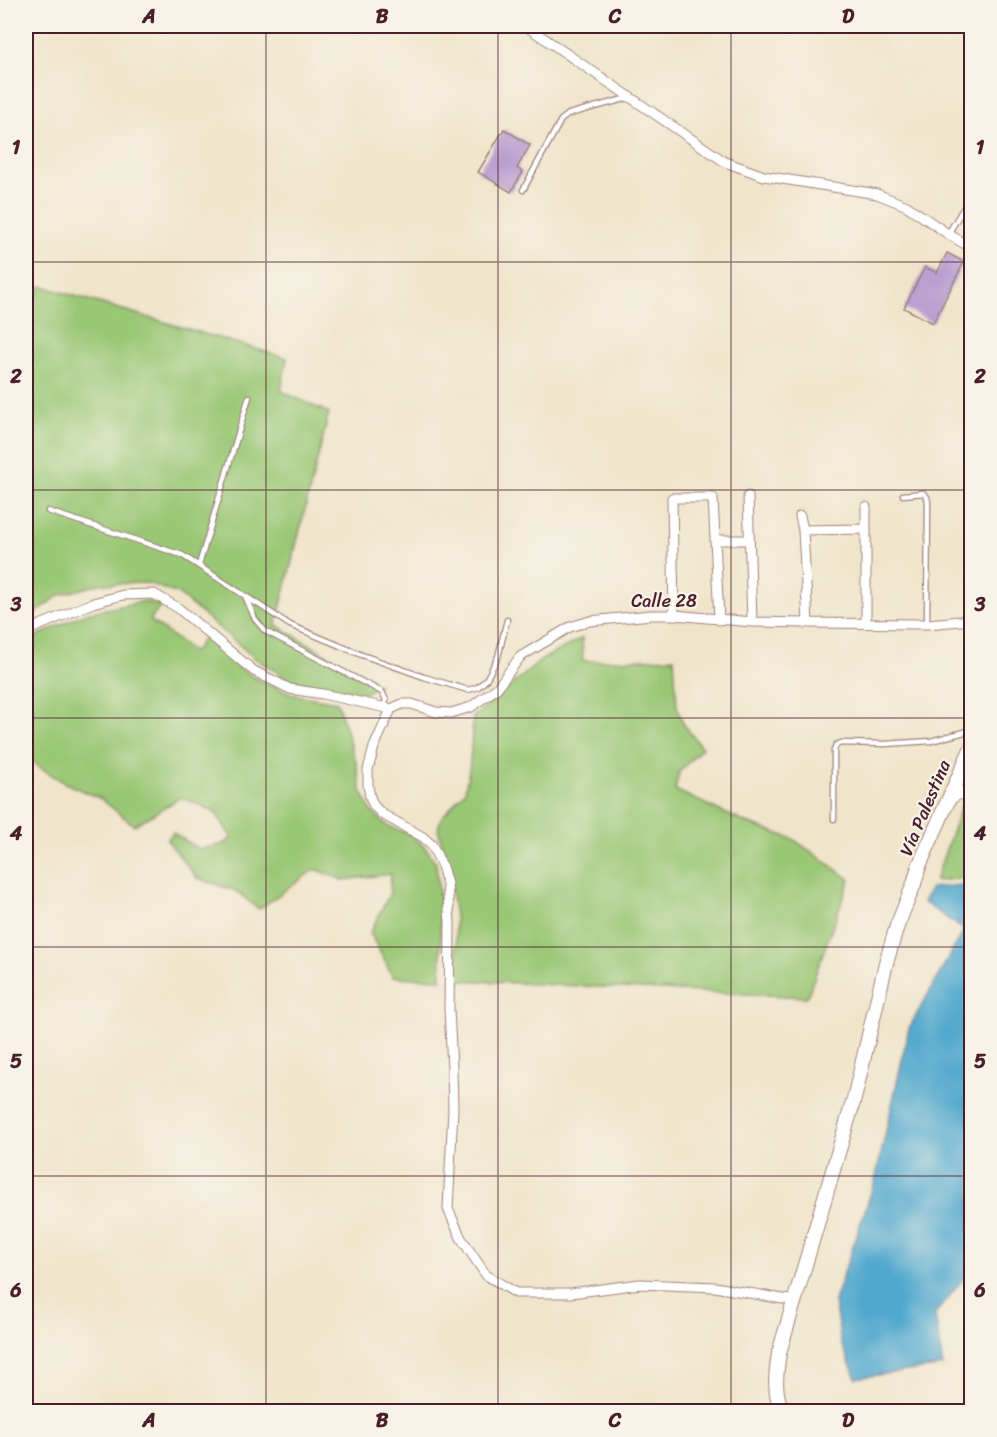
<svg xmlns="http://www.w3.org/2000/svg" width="997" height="1437" font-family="Sriracha,sans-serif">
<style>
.green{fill:#9ac775;stroke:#727350;stroke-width:1.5}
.water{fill:#51a8ce;stroke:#4e647c;stroke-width:1.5}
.building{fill:#bb9fd0}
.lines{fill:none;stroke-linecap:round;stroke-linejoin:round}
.lane-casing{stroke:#9d827b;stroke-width:7}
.street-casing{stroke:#9d827b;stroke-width:11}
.secondary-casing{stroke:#9d827b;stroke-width:16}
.lane{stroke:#fff;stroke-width:4.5}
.street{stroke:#fff;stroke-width:9}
.secondary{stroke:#fff;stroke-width:14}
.grid{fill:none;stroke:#4a1f2b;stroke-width:1.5;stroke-opacity:0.55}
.labels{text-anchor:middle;stroke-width:4.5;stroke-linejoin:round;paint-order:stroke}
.street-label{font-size:18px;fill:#4a1f2b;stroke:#f7f3e8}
.neatline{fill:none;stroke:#4a1f2b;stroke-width:2}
.grid-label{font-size:20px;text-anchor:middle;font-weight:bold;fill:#4a1f2b}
</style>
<rect width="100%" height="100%" fill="#f7f3e8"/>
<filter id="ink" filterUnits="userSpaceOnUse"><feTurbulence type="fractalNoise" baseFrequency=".0167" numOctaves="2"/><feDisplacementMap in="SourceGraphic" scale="12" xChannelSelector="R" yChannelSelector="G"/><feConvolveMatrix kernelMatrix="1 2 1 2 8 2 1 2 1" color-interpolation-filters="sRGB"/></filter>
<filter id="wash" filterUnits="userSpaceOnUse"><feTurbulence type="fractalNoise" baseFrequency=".008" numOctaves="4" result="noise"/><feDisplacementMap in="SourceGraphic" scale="24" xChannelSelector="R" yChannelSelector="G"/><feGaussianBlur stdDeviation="1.35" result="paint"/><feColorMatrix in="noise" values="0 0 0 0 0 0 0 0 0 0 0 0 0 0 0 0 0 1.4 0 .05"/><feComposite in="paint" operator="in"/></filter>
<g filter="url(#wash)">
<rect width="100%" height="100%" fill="#f0e5cb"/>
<path class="green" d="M41,286L287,358L281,391L329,413L276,625L379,685L365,693L293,682L256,659L178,594L148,583L99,584L60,595L26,620V316Z
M145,601L161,606L150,620L194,652L205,636L236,665L257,679L295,695L337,702L356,763L361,790L371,811L388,826L411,835L424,846L436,863L440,905L441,979L393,977L370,933L390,893L391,874L343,880L315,869L259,909L236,891L197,878L167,840L173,833L199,849L221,845L232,838L215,812L181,797L154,814L134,825L101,799L65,783L39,767L26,754V641L86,613Z
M582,638L583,661L674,658L677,707L684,725L702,748L679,772L675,790L744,822L793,839L850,879L807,997L457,980L455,916L446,856L438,829L441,818L452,806L465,791L470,764L473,717L543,659Z
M971,778V877L935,881Z"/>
<path class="water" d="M971,884V1269L935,1314L943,1366L856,1378L841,1343L834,1301L875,1181L909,1028L964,930L923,902L931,888Z"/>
<g id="blocks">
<path class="building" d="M504,129L530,145L517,168L523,172L511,192L478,172Z
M947,253L964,262L933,323L904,308L925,267L937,273Z"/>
</g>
</g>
<g filter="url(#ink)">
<use href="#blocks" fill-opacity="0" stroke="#9d827b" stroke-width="1.5"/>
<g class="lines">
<g class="lane-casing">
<path id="lane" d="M523,190L561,120L569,114L628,98
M948,234L972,194
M903,495L923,493L927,497L928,502L927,624
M48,511L182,555L290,625L362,655L424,677L468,690L478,687L486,680L498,657L507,620
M199,565L249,397
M246,598L255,619L265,631L382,692L386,700L384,707
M834,819V750L836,745L841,743L885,744L931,741L972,730"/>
</g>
<g class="street-casing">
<path id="street" d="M526,26L725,162L764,176L877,194L907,206L948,234L972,248
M748,496L752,622
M866,507V623
M800,516L803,530L808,623
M803,530L866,529
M715,540H749
M674,615L672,498H713L719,620
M26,631L93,603L123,595L154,594L178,608L244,663L254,671L290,689L323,694L391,709
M391,709L374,747L368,770V785L370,797L374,806L382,814L423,837L432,845L442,866L447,884L450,922L449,1009L452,1068L453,1109L448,1209L461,1238L486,1275L516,1293H571L640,1284L715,1287L794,1301
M391,709L402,704H412L436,712L451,713L471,707L497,688L520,657L570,627L590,621L651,615H674L752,622L808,623L927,624L972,620
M948,801L972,787
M969,1334L972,1331"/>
</g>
<g class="secondary-casing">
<path id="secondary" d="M783,1412C773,1393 776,1373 779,1353L854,1099L886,963L897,926L914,884L919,866L972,747"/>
</g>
<use href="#lane" class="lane"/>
<use href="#street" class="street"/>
<use href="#secondary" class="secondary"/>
</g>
</g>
<path class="grid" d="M266,26V1412M498,26V1412M731,26V1412M26,262H972M26,490H972M26,718H972M26,947H972M26,1176H972"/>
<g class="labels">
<g class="street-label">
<text x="664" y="607">Calle 28</text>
<text transform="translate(925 808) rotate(-67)" y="6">Vía Palestina</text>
</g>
</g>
<rect width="997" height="1437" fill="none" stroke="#f7f3e8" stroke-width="66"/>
<rect x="33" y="33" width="931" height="1371" class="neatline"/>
<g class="grid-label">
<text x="149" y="23">A</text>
<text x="382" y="23">B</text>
<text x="615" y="23">C</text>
<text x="848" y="23">D</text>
<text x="16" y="154">1</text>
<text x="980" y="154">1</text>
<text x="16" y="383">2</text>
<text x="980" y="383">2</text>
<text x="16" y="611">3</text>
<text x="980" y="611">3</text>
<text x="16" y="840">4</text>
<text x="980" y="840">4</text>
<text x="16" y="1068">5</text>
<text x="980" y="1068">5</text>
<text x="16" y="1297">6</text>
<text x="980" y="1297">6</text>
<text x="149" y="1427">A</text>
<text x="382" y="1427">B</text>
<text x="615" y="1427">C</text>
<text x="848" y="1427">D</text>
</g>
</svg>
